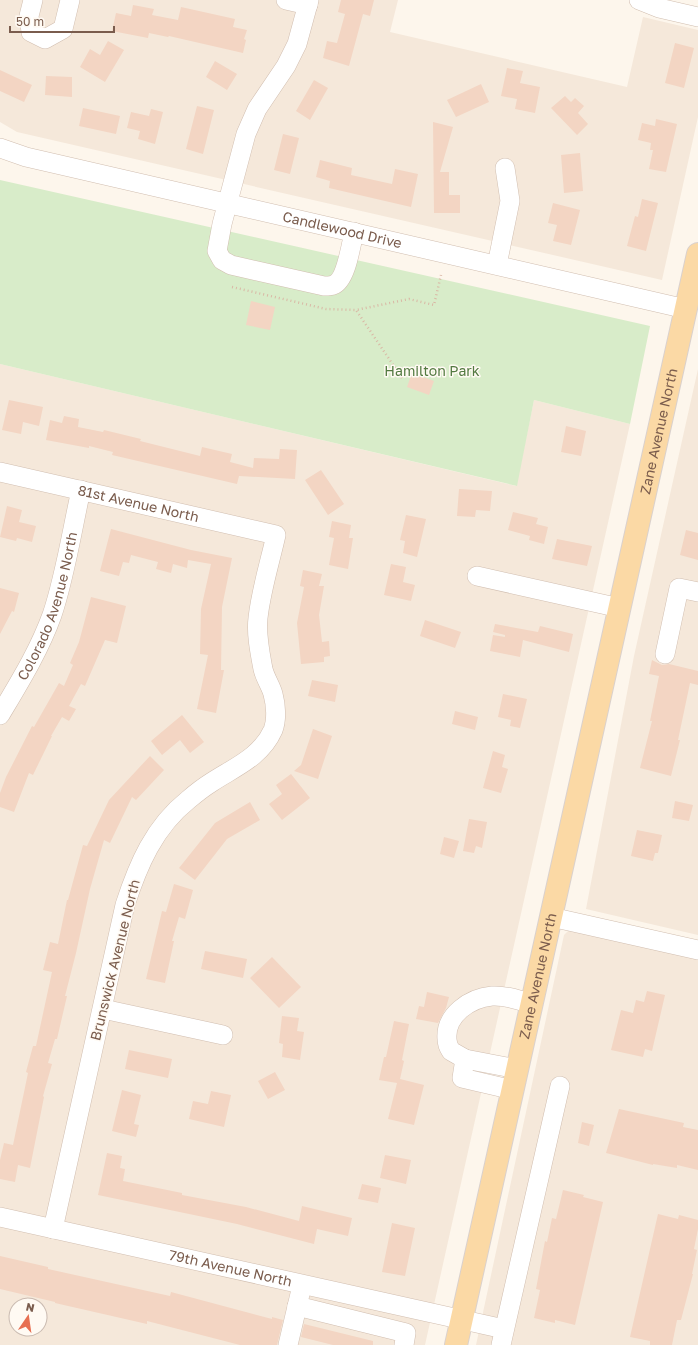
<svg xmlns="http://www.w3.org/2000/svg" width="698" height="1345" font-family="'Golos Text',sans-serif">
<style>
.residential{fill:#f5e8da;fill-rule:evenodd}
.green{fill:#d8ecc9}
.building{fill:#f3d5c3}
.lines{fill:none;stroke-linecap:round;stroke-linejoin:round}
.minor-casing{stroke:#d1beb0;stroke-width:20}
.major-casing{stroke:#dad1cd;stroke-width:24}
.path{stroke:#d9b8a5;stroke-width:2.5;stroke-dasharray:1 3;stroke-linecap:butt}
.minor{stroke:#fff;stroke-width:19}
.major{stroke:#fbd9a5;stroke-width:22}
.labels{text-anchor:middle;stroke-width:3;stroke-linejoin:round;paint-order:stroke}
.street-label{font-size:14px;fill:#7a5c4d;stroke:#fffaf3}
.park-label{font-size:14px;fill:#537a41;stroke:#fffaf3}
</style>
<rect width="100%" height="100%" fill="#fdf6ec"/>
<path class="residential" d="M0,0H398L390,32L627,87L643,17L698,30V117L662,280L17,132L0,122Z
M0,364L516,486L534,400L630,424L425,1345H0ZM16,1305H40V1329H16Z
M698,369V935L586,909L634,656Z
M573,930L698,958V1345H476L564,935L568,931Z"/>
<path class="green" d="M0,180L650,326L630,424L534,400L517,486L0,364Z"/>
<path class="building" d="M341,0H374L370,16L363,14L349,66L323,58L327,41L337,43L345,14L338,12Z
M133,5L154,9L152,15L178,20L181,7L235,19L233,27L247,30L244,39L246,40L243,53L169,36L168,37L149,33L148,38L112,31L116,13L131,16Z
M108,41L124,50L105,82L80,67L90,49L100,55Z
M675,43L694,48L684,88L665,83Z
M215,61L237,74L227,90L206,77Z
M507,68L523,71L520,83L540,87L535,113L515,109L517,99L501,96Z
M0,70L32,85L24,102L0,91Z
M46,76L72,77V97L45,95Z
M314,80L328,88L310,120L296,111Z
M481,84L489,102L456,117L447,100Z
M565,96L571,102L575,98L584,106L578,113L588,124L577,135L551,108Z
M197,106L214,110L203,154L186,149Z
M83,108L120,116L116,134L79,126Z
M151,109L163,112L155,144L138,139L140,131L127,128L131,112L149,116Z
M656,119L677,124L666,172L649,169L653,150H650L651,143L638,140L642,123L655,126Z
M433,122L453,127L440,172H449V195H460V213H434Z
M283,134L299,138L290,174L274,170Z
M580,153L583,191L564,193L561,155Z
M320,160L352,168L351,175L392,184L395,169L418,174L411,207L329,188L330,181L316,177Z
M642,199L658,203L646,251L627,246L635,216L638,217Z
M553,203L580,210L571,245L553,241L557,225L548,223Z
M251,301L275,307L270,330L246,325Z
M412,373L434,381L429,395L407,387Z
M9,400L43,407L39,426L23,422L21,434L2,430Z
M64,416L79,419L78,427L103,432L104,430L141,439L140,441L200,456L202,447L232,454L230,462L253,468L254,458L279,459L280,449L297,450L295,479L239,476L237,484L112,455L113,452L89,446V448L46,440L50,420L62,423Z
M566,426L586,431L581,456L561,452Z
M321,470L344,504L328,515L305,480Z
M459,489L492,491L490,511L476,510L475,517L457,516Z
M7,506L22,510L19,522L36,526L32,542L17,538L16,541L0,537Z
M513,512L538,518L536,524L548,527L544,544L529,540L530,536L508,530Z
M406,515L426,519L417,557L403,553L405,541L400,540Z
M332,521L351,525L349,538H353L348,569L329,565L334,538L329,537Z
M111,529L191,550L232,558L222,607L221,670H224L216,713L197,709L208,655L200,654L201,609L211,564L188,560L187,568L173,564L171,573L156,569L158,562L131,555L129,563L123,562L119,576L100,571Z
M686,530L698,533V560L680,555Z
M557,539L592,546L587,566L552,559Z
M391,564L406,567L403,582L415,585L411,601L384,595Z
M303,570L322,574L319,586H324L319,615L322,642L329,641L330,656L324,657V662L301,664L297,623L304,587L300,586Z
M0,588L19,593L14,612L12,611L0,634Z
M91,597L126,606L117,643L105,640L85,686L81,684L69,706L76,709L69,721L62,717L51,736H52L33,775L29,773L14,812L0,807V793L6,777L32,726L34,727L59,683L64,686L73,665L70,663L79,642Z
M425,620L461,632L455,648L420,636Z
M495,624L538,632L540,626L573,634L569,652L523,640L520,657L490,651L493,635L505,637V635L493,632Z
M652,660L662,665L669,664L698,671V685L690,683L678,740H680L671,776L640,768L652,721H650L659,676L649,674Z
M312,680L338,685L335,702L308,696Z
M503,694L527,699L520,728L510,726L511,720L498,717Z
M455,711L478,717L475,730L452,724Z
M182,715L204,742L190,753L180,740L162,755L151,741Z
M313,729L332,736L318,779L294,771L301,765Z
M493,751L505,755L502,767L508,769L501,793L483,788Z
M150,756L164,770L136,800L132,797L110,843L104,840L90,889L76,953L65,996H67L57,1039H55L48,1063L52,1064L43,1096L44,1097L30,1168L18,1165L15,1182L0,1179V1160L4,1143L13,1145L28,1073L26,1072L33,1046H36L52,972L43,970L50,942L58,944L67,900H68L83,845L87,846L109,800Z
M291,774L310,798L282,820L269,804L282,794L276,785Z
M675,801L693,805L689,821L672,818Z
M250,802L260,820L227,839L195,880L179,868L215,823Z
M469,819L487,822L482,848L476,846L474,853L463,851Z
M637,830L662,835L658,853H655L653,861L631,856Z
M444,837L459,841L454,858L440,854Z
M174,884L193,890L185,919L179,917L172,941H174L165,983L146,979L162,911L166,912Z
M205,951L247,959L243,978L201,969Z
M272,957L301,987L279,1008L250,978Z
M647,991L665,995L652,1051L645,1049L643,1057L611,1050L621,1010L633,1013L636,1000L644,1002Z
M427,992L449,997L446,1008L438,1023L416,1019L419,1006L424,1007Z
M282,1016L299,1018L297,1031L304,1032L300,1060L282,1057L283,1044L279,1043Z
M394,1021L409,1024L402,1060L404,1061L400,1079L424,1085L414,1125L388,1119L397,1083L379,1080L384,1057H386Z
M129,1050L172,1059L168,1078L125,1069Z
M275,1072L285,1090L268,1099L258,1081Z
M122,1090L141,1095L134,1124L139,1125L136,1137L112,1131Z
M211,1091L231,1095L224,1127L189,1119L193,1101L208,1104Z
M619,1109L684,1123L683,1127L698,1130V1170L677,1165V1168L653,1164V1165L606,1153Z
M582,1122L594,1125L589,1146L578,1143Z
M107,1153L122,1156L120,1168L125,1169L123,1181L182,1193V1195L246,1207L299,1221L302,1206L352,1218L348,1236L317,1229L314,1244L237,1224L98,1195Z
M385,1155L411,1160L406,1184L380,1178Z
M362,1184L381,1188L378,1203L358,1199Z
M563,1190L584,1195L583,1197L603,1202L575,1325L555,1320V1323L534,1318L540,1290L536,1289L545,1241L547,1242L552,1218L556,1219Z
M658,1214L678,1219L679,1215L698,1220V1229L694,1249L697,1250L692,1274H693L681,1320H677L672,1345H650V1341L630,1337Z
M392,1223L415,1228L405,1276L382,1272Z
M0,1256L48,1267V1269L170,1296L171,1292L272,1319V1317L283,1320L277,1345H240L147,1321V1324L55,1303V1302L0,1289Z
M304,1324L373,1341V1345H333L301,1337Z"/>
<g class="lines">
<g class="minor-casing">
<g id="minor">
<path d="M33,0L29,16L31,32L45,39L63,29L70,0"/>
<path d="M286,0L308,5"/>
<path d="M309,0L297,44L286,66L257,109L246,134L222,224L217,251L222,260L231,265L324,286C326,286 331,286 333,285C346,281 351,245 354,232"/>
<path d="M639,0L659,8L698,17"/>
<path id="s1" d="M0,148L26,157L686,309"/>
<path d="M497,265L510,201L505,168"/>
<path id="s2" d="M0,472L276,535C270,562 261,590 258,618C256,634 260,653 263,669C265,678 271,686 273,694C276,705 277,720 273,730C261,757 235,767 212,782C204,787 195,794 188,800C154,827 138,865 125,905L53,1229"/>
<path d="M477,576L620,608"/>
<path d="M665,654L679,588L698,592"/>
<path id="s3" d="M0,715C19,683 39,651 52,615C65,577 72,530 81,490"/>
<path d="M551,917L698,950"/>
<path d="M103,1009L223,1035"/>
<path d="M465,1059L462,1078L513,1090"/>
<path d="M517,1069L465,1059L451,1051C449,1048 447,1043 447,1039C445,1015 470,998 492,996C505,995 519,1000 532,1004"/>
<path id="s4" d="M0,1217L504,1329"/>
<path d="M297,1306L406,1333L404,1345"/>
<path d="M288,1345L300,1294"/>
<path d="M501,1345L560,1086"/>
</g>
</g>
<g class="major-casing">
<g id="major">
<path id="s5" d="M456,1345L698,254"/>
</g>
</g>
<path class="path" d="M232,287L326,309L356,310
M402,378L356,310L409,299L434,305L441,275"/>
<use href="#minor" class="minor"/>
<use href="#major" class="major"/>
</g>
<g class="labels">
<g class="street-label">
<text dy="5" stroke="none"><textPath href="#s1" startOffset="352">Candlewood Drive</textPath></text>
<text dy="5" stroke="none"><textPath href="#s5" startOffset="936">Zane Avenue North</textPath></text>
<text dy="5" stroke="none"><textPath href="#s2" startOffset="142">81st Avenue North</textPath></text>
<text dy="5" stroke="none"><textPath href="#s3" startOffset="120">Colorado Avenue North</textPath></text>
<text transform="translate(115 960) rotate(-76)" y="5">Brunswick Avenue North</text>
<text dy="5" stroke="none"><textPath href="#s5" startOffset="378">Zane Avenue North</textPath></text>
<text dy="5" stroke="none"><textPath href="#s4" startOffset="236">79th Avenue North</textPath></text>
</g>
<g class="park-label">
<text x="432" y="376">Hamilton Park</text>
</g>
</g>
<g transform="translate(28 1317) rotate(13)"><circle r="19" fill="#fffaf3" stroke="#cabbb1"/>
<path d="M0-3L7 15L0 10L-7 15Z" fill="#e76f51"/>
<text y="-6" font-size="11" font-weight="bold" text-anchor="middle" fill="#7a5c4d">N</text>
</g>
<path d="M10 26v6h104v-6" fill="none" stroke="#7a5c4d" stroke-width="2"/>
<text x="16" y="26" font-size="12" fill="#7a5c4d" stroke="#fffaf3" stroke-width="3" paint-order="stroke">50 m</text>
</svg>
